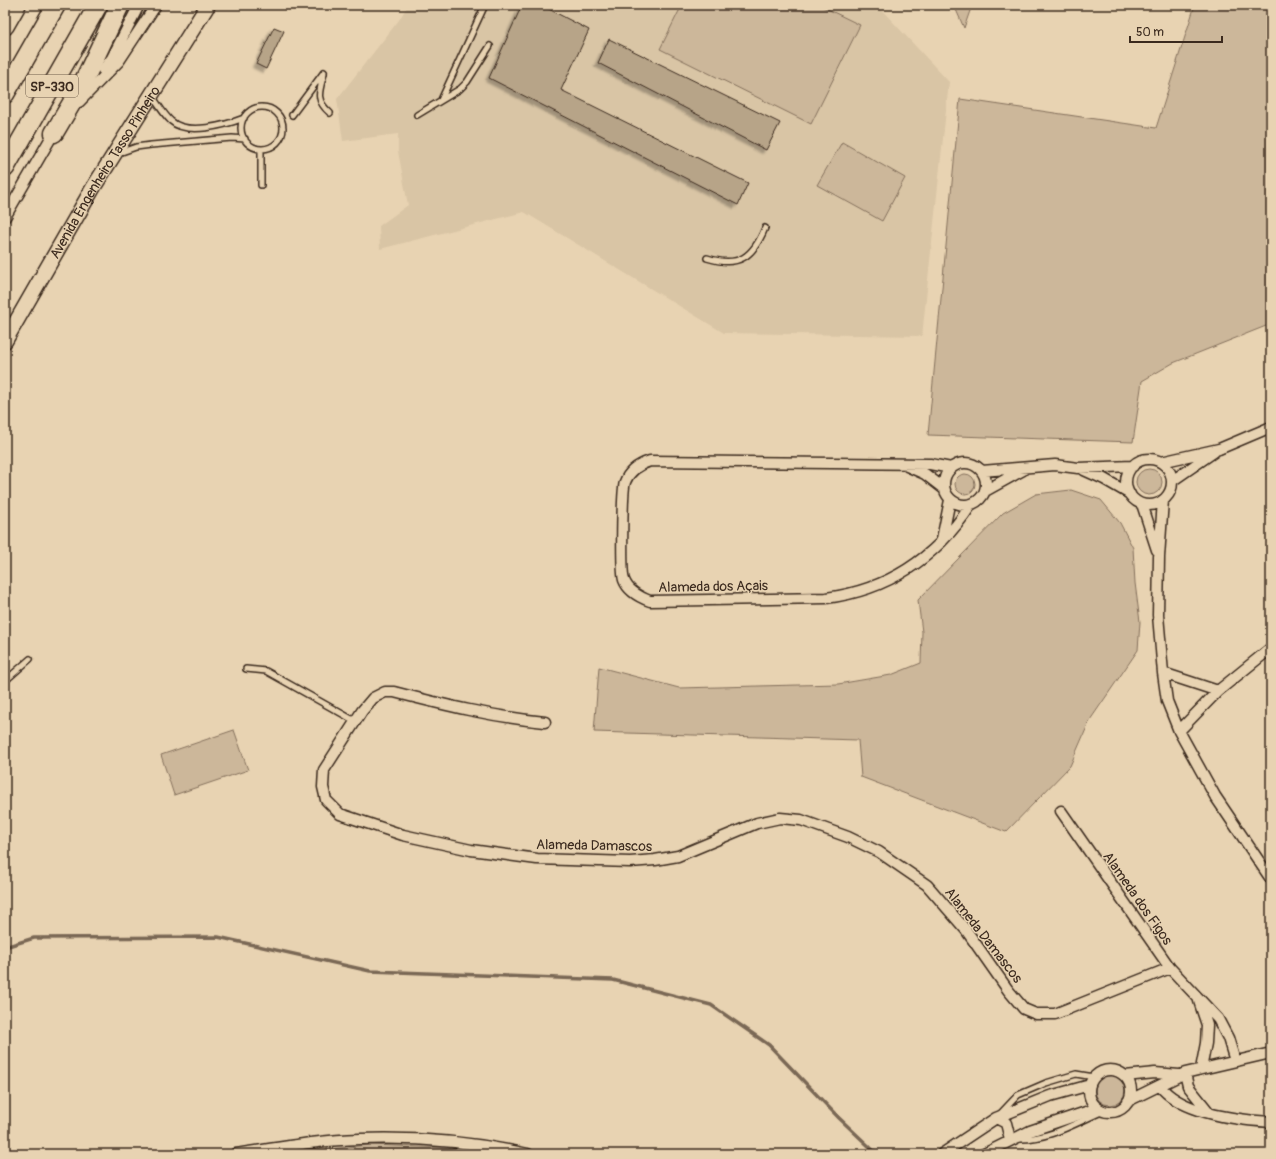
<svg xmlns="http://www.w3.org/2000/svg" width="1276" height="1159" font-family="Pangolin,sans-serif">
<style>
.built{fill:#d9c5a5}
.green{fill:#ccb79a;stroke:#84705c}
.lines{fill:none;stroke-linecap:round;stroke-linejoin:round}
.stream{stroke:#7a6754;stroke-width:3.5}
.building{fill:#b7a488;stroke:#3b2a1e;filter:url(#shadow)}
.service-casing{stroke:#3b2a1e;stroke-width:8}
.minor-casing{stroke:#3b2a1e;stroke-width:13}
.secondary-casing{stroke:#3b2a1e;stroke-width:17}
.trunk-casing{stroke:#3b2a1e;stroke-width:20}
.motorway-casing{stroke:#3b2a1e;stroke-width:21}
.service{stroke:#e8d3b2;stroke-width:5}
.minor{stroke:#e8d3b2;stroke-width:10}
.secondary{stroke:#e8d3b2;stroke-width:14}
.trunk{stroke:#e8d3b2;stroke-width:17}
.motorway{stroke:#e8d3b2;stroke-width:18}
.labels{text-anchor:middle;stroke-width:3;stroke-linejoin:round;paint-order:stroke}
.shield{fill:#e8d3b2;stroke:#6f5d4a;stroke-width:1}
.shield-label{font-size:13px;font-weight:bold;fill:#3b2a1e}
.street-label{font-size:14px;fill:#3b2a1e;stroke:#e8d3b2}
</style>
<defs>
<filter id="shadow"><feDropShadow dx="-3.5" dy="3.5" stdDeviation="1" flood-color="#0004"/></filter>
</defs>
<rect width="100%" height="100%" fill="#e8d3b2"/>
<filter id="ink" filterUnits="userSpaceOnUse"><feTurbulence type="fractalNoise" baseFrequency=".025" numOctaves="2"/><feDisplacementMap in="SourceGraphic" scale="8" xChannelSelector="R" yChannelSelector="G"/><feConvolveMatrix kernelMatrix="1 2 1 2 8 2 1 2 1" color-interpolation-filters="sRGB"/></filter>
<g filter="url(#ink)">
<path class="built" d="M408,5H877L949,82L922,336L724,333L524,212L380,249L379,226L408,205L398,151V134L343,141L337,99L399,20Z"/>
<path class="green" d="M682,5H819L860,25L811,124L660,49Z
M954,5H972L964,28Z
M1195,5H1271V324L1173,363L1142,381L1133,442L928,435L960,99L1156,128Z
M842,142L905,178L882,221L817,185Z
M1136 482a13 13 0 1 1 26 0a13 13 0 1 1-26 0Z
M955 484a10 10 0 1 1 20 0a10 10 0 1 1-20 0Z
M1071,490L1101,500L1120,523L1133,548L1135,583L1140,622L1138,650L1090,720L1070,766L1006,832L861,777L858,740L594,732L599,667L679,688L838,684L891,675L921,663L922,632L918,600L1003,513L1036,494Z
M234,730L248,770L174,795L161,755Z
M1095 1090a15 15 0 1 1 30 0a15 15 0 1 1-30 0Z
M369,1145L473,1149L500,1154H279Z"/>
<g class="lines">
<path class="stream" d="M5,947L34,938L218,937L370,971L613,980L711,1005L769,1045L839,1118L876,1153"/>
</g>
<path class="building" d="M522,5H541L589,30L561,90L748,183L738,205L489,78Z
M274,27L284,31L266,69L256,64Z
M609,39L780,123L766,150L598,63Z"/>
<g class="lines">
<g class="service-casing">
<path id="service" d="M324,74C319,92 315,100 330,113
M152,96C158,104 164,115 171,121C187,136 226,125 244,118
M441,100L485,5
M241 128a21 21 0 1 1 42 0a21 21 0 1 1-42 0Z
M292,115L324,72
M417,115L460,89L467,82L490,46
M119,153L136,147L151,145L232,138L245,139
M261,185V149
M707,258C739,268 753,257 765,228
M246,669L266,671L355,721
M5,681L30,659
M1000,1114L1018,1095L1046,1083L1076,1074L1094,1077
M1019,1139C1049,1140 1077,1122 1104,1111"/>
</g>
<g class="minor-casing">
<path id="minor" d="M103,70L112,58L139,5
M79,102L119,61L156,5
M5,217L56,129
M1126 482a23 23 0 1 1 46 0a23 23 0 1 1-46 0Z
M1161,462L1219,449L1271,427
M944 484a21 21 0 1 1 42 0a21 21 0 1 1-42 0Z
M907,466L925,474L943,488
M951,468L930,464L650,461C638,465 629,471 625,482C622,490 621,573 624,580C628,591 639,597 650,601L826,598C889,590 936,558 971,505
M1084,470L1104,479L1130,494
M982,471L1055,465L1078,468L1133,466
M1172,481L1214,452
M985,491L1023,470
M1163,500L1159,557L1158,615L1163,673L1167,701L1179,731L1215,796L1271,879
M1142,504L1157,550
M942,539L950,500
M1163,673L1218,691
M545,722C494,717 444,705 394,692H385L373,698L362,711L324,770L323,787L326,800L340,814L403,835L471,850L537,859L630,862L655,860L678,856L757,823L780,818L801,820L848,837L879,852L927,885L966,930L1008,990L1024,1009L1036,1014H1055L1170,968
M1179,731L1218,691L1271,648
M1061,811L1170,968L1218,1019L1228,1038L1235,1061
M1199,1001L1207,1025L1206,1043L1201,1069
M1089 1091a21 21 0 1 1 42 0a21 21 0 1 1-42 0Z
M1185,1073L1188,1086L1208,1111
M1125,1076L1155,1073L1179,1075
M1160,1086C1182,1114 1238,1120 1271,1122
M1128,1101L1185,1073L1271,1053
M996,1118L1006,1123L1010,1139
M236,1154C277,1148 318,1140 360,1139C416,1137 473,1142 528,1154
M942,1154L996,1118L1050,1096L1090,1085
M984,1154L1030,1131L1098,1108"/>
</g>
<g class="secondary-casing">
<g id="secondary">
<path id="s1" d="M5,341L93,188L208,5"/>
</g>
</g>
<g class="trunk-casing">
<path id="trunk" d="M5,26L17,5"/>
</g>
<g class="motorway-casing">
<path id="motorway" d="M5,94L56,5
M54,133L80,89L120,5
M5,168L98,5"/>
</g>
<use href="#service" class="service"/>
<use href="#minor" class="minor"/>
<use href="#secondary" class="secondary"/>
<use href="#trunk" class="trunk"/>
<use href="#motorway" class="motorway"/>
</g>
</g>
<g class="labels">
<rect class="shield" x="26" y="75" width="52" height="22" rx="3"/>
<g class="shield-label">
<text x="52" y="91">SP-330</text>
</g>
<g class="street-label">
<text dy="5" stroke="none"><textPath href="#s1" startOffset="196">Avenida Engenheiro Tasso Pinheiro</textPath></text>
<text transform="translate(713 586) rotate(-1)" y="5">Alameda dos Açais</text>
<text transform="translate(594 845) rotate(1)" y="5">Alameda Damascos</text>
<text transform="translate(1138 898) rotate(55)" y="5">Alameda dos Figos</text>
<text transform="translate(984 935) rotate(52)" y="5">Alameda Damascos</text>
</g>
</g>
<rect width="1276" height="1159" fill="none" stroke="#e8d3b2" stroke-width="20"/>
<rect x="10" y="10" width="1256" height="1139" fill="none" stroke="#3b2a1e" stroke-width="1.5" filter="url(#ink)"/>
<path d="M1130 36v6h92v-6" fill="none" stroke="#3b2a1e" stroke-width="2"/>
<text x="1136" y="36" font-size="12" fill="#3b2a1e" stroke="#e8d3b2" stroke-width="3" paint-order="stroke">50 m</text>
</svg>
